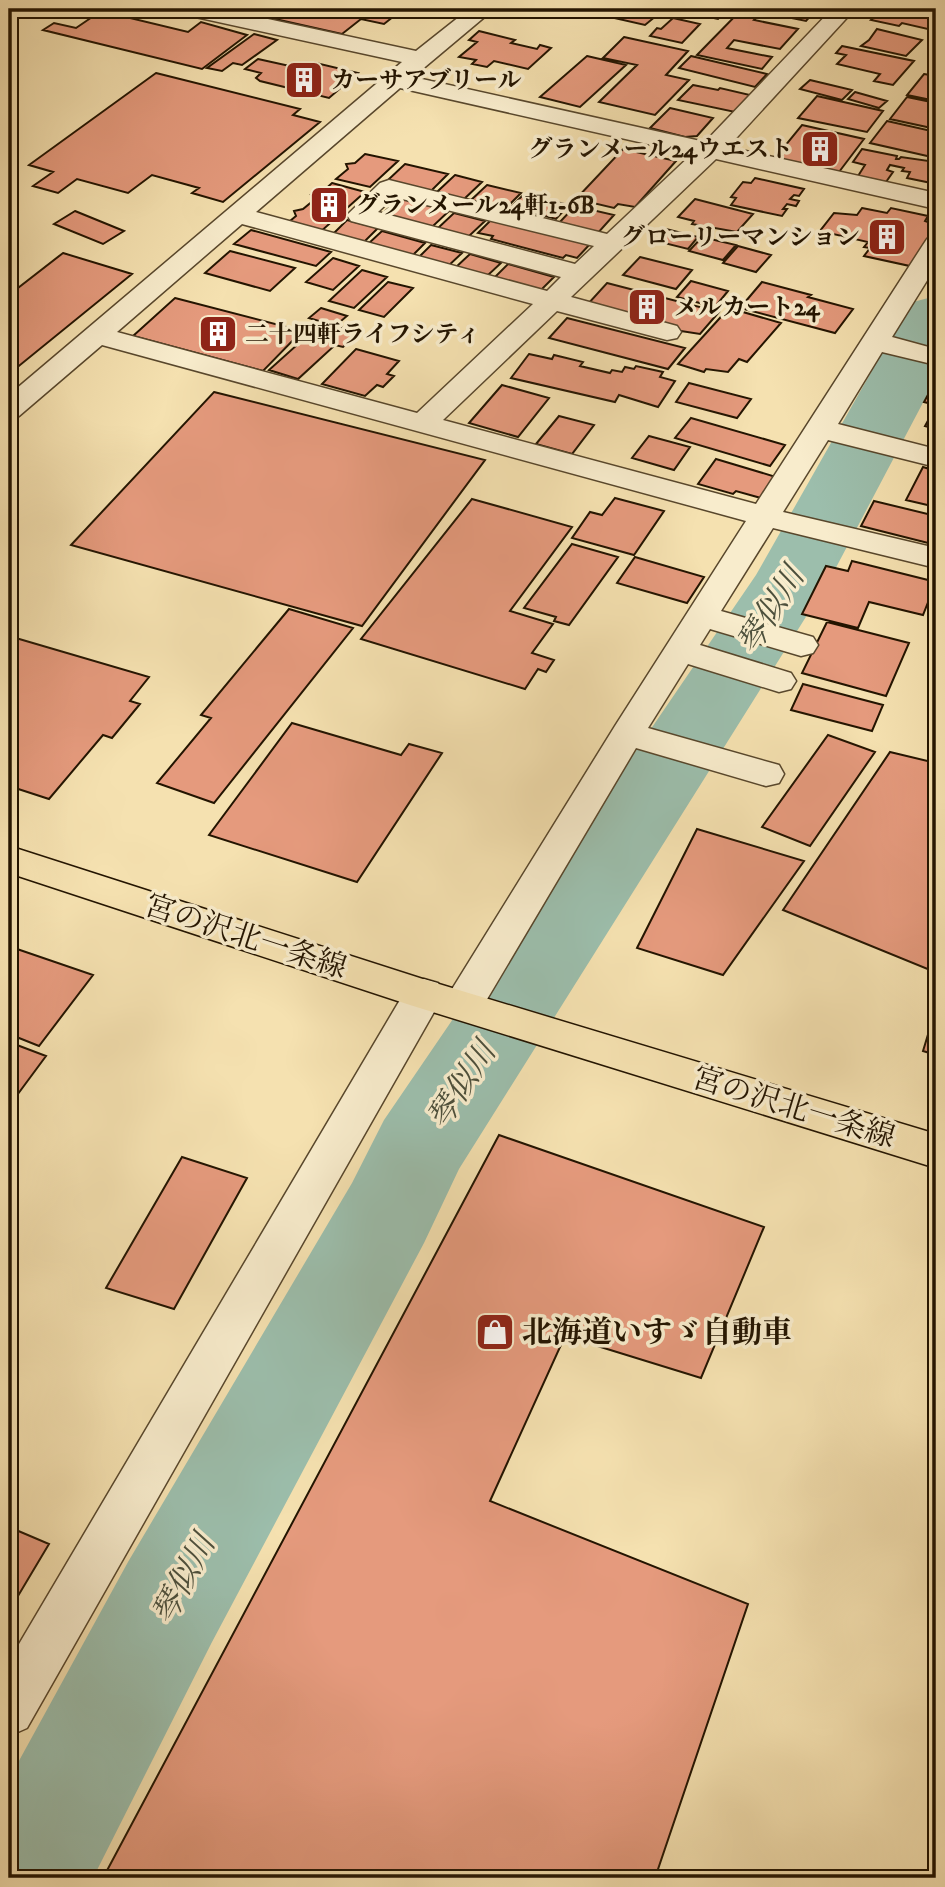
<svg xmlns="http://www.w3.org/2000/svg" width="945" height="1887" font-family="'IM FELL DW Pica','Noto Serif JP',serif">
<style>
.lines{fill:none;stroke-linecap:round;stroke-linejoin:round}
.river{fill:#9cbeac;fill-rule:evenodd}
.building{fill:#e59a7d;stroke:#231400;stroke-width:2}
.minor-casing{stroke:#58472c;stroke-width:3}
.major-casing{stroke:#231400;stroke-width:3}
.minor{fill:#f8eccc;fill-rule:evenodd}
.major{fill:#f5e1b0;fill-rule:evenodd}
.labels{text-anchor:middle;stroke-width:7;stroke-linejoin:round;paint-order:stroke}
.far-poi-label{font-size:24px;font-weight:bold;fill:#231400;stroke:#f8eccc;text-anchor:start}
.street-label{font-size:30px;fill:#231400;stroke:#f8eccc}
.poi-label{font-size:30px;font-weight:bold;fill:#231400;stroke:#f8eccc;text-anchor:start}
.water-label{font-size:32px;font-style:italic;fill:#4d503c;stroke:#f8eccc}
</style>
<rect width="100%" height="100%" fill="#f5e1b0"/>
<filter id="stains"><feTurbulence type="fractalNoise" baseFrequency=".00286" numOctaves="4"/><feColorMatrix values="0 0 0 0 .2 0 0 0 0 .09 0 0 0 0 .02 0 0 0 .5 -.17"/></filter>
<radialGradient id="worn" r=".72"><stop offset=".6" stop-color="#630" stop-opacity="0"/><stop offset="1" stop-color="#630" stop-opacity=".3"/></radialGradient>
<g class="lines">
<path class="river" d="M936,296V378L831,577L459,1169L424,1243L212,1642L93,1878H9V1779L128,1562L352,1183L384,1120L756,575L903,316L913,302Z"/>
</g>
<path class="building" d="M230,9H403L384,24L361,19L342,34Z
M608,9H652L662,11L645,25L601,15Z
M671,9H728L718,19Z
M742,9H802L815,11L806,21L762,12L754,20L798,29L780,49L734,40L727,48L772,57L762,69L697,55Z
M883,9H906L936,16V26L932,30L902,23L899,26L871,20Z
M101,11L188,32L201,22L247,35L202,69L43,30L54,23L76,28Z
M673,18L700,24L682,43L650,36L657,28L661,29Z
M877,29L922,40L906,56L861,46L869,40Z
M479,31L515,40L511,43L537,49L540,45L551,48L528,69L494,61L487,67L472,64L476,60L459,57L477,42L469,40Z
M254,34L277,40L242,65L233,63L222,71L207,68Z
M624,37L688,51L666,75L689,80L655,115L599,102L637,65L603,58Z
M842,46L914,61L893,85L874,81L880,74L837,64L846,55L836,53Z
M587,56L626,65L580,107L540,97Z
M691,56L767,74L755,87L679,68Z
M258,59L303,69L312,62L358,73L329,98L260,81L256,78L261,73L245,69Z
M156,73L300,109L293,115L320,122L223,202L192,193L199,188L152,175L128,193L77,179L58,193L33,186L53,172L29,165Z
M924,74L936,76V101L907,95Z
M810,80L852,90L842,100L800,89Z
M693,85L718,90L720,88L750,95L735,112L678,100Z
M855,92L887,101L879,108L848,99Z
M817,96L883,111L867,132L798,118Z
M907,97L936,103V129L890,119Z
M670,108L713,118L697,136L685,137L650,128Z
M887,121L936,132V158L870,143Z
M802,125L864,139L839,172L775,158Z
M623,149L676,161L635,207L618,204L614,208L576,199Z
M862,149L897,156L896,159H899L901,157L936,162V184L907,178L910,172L902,171L904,168L890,165L887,170L893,172L886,182L858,176L865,165L853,162Z
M365,154L398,161L370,187L336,179L348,169L346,164L355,163Z
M405,164L448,174L431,191L388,180Z
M455,175L482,182L462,201L438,191Z
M755,178L804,189L799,196L794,195L790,199L799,201L796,206L787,204L783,209H787L782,216L731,205L736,198L731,197L743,182L751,183Z
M332,183L365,192L318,234L284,226L296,216L294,211L303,209L314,200L311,195L321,193Z
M487,185L521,193L504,210L470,201Z
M524,194L569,205L556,219L511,207Z
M400,198L449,211L432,227L382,214Z
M695,199L753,214L737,232L692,224L694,221L678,217Z
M575,206L614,215L597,234L558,224Z
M862,208L887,213L891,208L928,216L925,221L936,225L910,266L864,256L870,248L864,247L868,242L820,231L834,213L857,215Z
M75,211L124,231L103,244L54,224Z
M454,213L485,221L468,237L437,229Z
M492,219L590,244L577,258L566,255L563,258L491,239L493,236L478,233Z
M347,220L378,228L362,244L331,236Z
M666,229L698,237L688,249L656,241Z
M251,230L331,252L316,266L234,244Z
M382,231L425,243L412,256L368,244Z
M702,237L736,245L723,260L689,251Z
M431,245L462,253L445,269L415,261Z
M738,246L771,255L756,272L723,263Z
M230,251L295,268L270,291L205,273Z
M63,253L132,274L9,374V295Z
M470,254L501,263L486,277L455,268Z
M640,257L692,270L676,289L623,275Z
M333,258L359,266L333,290L306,282Z
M508,264L554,277L539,292L493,279Z
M362,270L387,277L354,308L329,301Z
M691,281L728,291L715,307L677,297Z
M388,282L413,288L384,317L359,310Z
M762,282L811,295L808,297L853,309L835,333L740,308Z
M607,283L719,312L700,334L668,329L587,305Z
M175,298L302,331L263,371L133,336Z
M321,308L347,316L335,326L309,318Z
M729,308L781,323L747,362L739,359L728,372L706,369L704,372L678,364Z
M567,318L685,348L668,369L549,338Z
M318,326L333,330L337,326L359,333L343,347L335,345L298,379L269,370Z
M356,349L399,361L387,374L394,376L383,387L377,385L365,396L322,384Z
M529,354L552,359L554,355L583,362L580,366L610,373L612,370L622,372L625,367L634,369L636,366L663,372L660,377L675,381L658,407L619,395L615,402L511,378Z
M936,380V405L924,402Z
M689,383L751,399L737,418L676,402Z
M502,385L549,398L518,437L469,423Z
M214,392L485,460L362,626L71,545Z
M931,415L936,416V437L930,435L933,428L925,426Z
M559,416L594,425L572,454L536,444Z
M691,418L785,445L770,466L675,438Z
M649,436L690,447L674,470L632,458Z
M716,459L776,477L761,498L736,491L733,494L698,484Z
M923,467L936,471V507L906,500Z
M615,498L664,511L634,555L572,538L590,512L602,515Z
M472,499L572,527L510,611L553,624L532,653L554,660L546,672L538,669L525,689L361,639Z
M874,501L936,516V545L861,526Z
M572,544L618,557L569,625L554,621L556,617L524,608Z
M635,557L704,577L687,603L617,583Z
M852,561L936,582L923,615L869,602L858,628L802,614L826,566L848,571Z
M289,609L353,628L214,803L157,783L211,718L201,715Z
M827,622L909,643L886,696L802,673Z
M9,636L149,677L130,701L140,704L112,738L103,735L49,799L9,786Z
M803,684L883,705L872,731L791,710Z
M292,723L401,755L409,744L442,753L357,882L209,835Z
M828,735L875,752L810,846L762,827Z
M890,752L936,763V959L930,970L783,910Z
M697,829L804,861L723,975L637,948Z
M17,949L93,975L39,1046L9,1034V963Z
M936,1008V1055L923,1051Z
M9,1042L46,1056L9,1106Z
M499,1135L764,1227L701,1378L565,1336L490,1501L748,1604L655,1878H103Z
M182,1157L247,1178L174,1309L106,1288Z
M9,1527L49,1544L15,1601L9,1598Z"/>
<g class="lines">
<g class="minor-casing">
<path id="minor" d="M180,9H221L416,51L469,9H494L413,77L705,142L832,9H855L728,147L936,193V209L716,159L571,297L677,326L681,332L677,338L667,340L557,311L443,420L756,504L923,245L927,239L936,237V266L892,337L936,349V365L882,352L838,424L936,449V467L828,440L783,512L936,548V568L773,528L721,611L813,637L818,645L813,653L801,656L710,629L700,645L791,673L796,681L791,689L779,692L688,664L648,728L779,765L784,774L779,783L766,786L636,748L477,1016L463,1020L449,1016L443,1005L449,994L615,726L746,521L102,345L19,416L9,419V395L402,62L191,16L183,14ZM400,88L692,154L607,234L389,180L380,183L347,215L351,221L561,277L547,291L256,212ZM394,197L594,246L575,264L378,212ZM242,224L533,304L417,413L117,332Z
M424,979L438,983L444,994L438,1005L27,1728L9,1736V1661L410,983Z"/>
</g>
<g class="major-casing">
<path id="major" d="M9,846L429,981L936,1134V1168L410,1005L9,873Z"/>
</g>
<use href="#minor" class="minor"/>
<use href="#major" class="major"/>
</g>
<defs>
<g id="building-square" transform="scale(2.0125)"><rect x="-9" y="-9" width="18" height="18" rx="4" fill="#8f2418" stroke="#f8eccc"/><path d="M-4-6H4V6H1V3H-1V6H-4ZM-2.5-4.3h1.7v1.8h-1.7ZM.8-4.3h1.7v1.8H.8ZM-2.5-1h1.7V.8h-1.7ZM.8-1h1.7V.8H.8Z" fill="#fff"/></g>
<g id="shop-square" transform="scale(2.0125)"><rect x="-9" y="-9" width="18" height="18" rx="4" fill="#8f2418" stroke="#f8eccc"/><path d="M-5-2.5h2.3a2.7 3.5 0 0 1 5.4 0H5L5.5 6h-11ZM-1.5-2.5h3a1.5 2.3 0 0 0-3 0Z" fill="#fff"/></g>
</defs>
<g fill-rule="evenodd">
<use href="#building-square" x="304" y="80"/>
<use href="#building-square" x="820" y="149"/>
<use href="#building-square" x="329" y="205"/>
<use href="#building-square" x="887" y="237"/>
<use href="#building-square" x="647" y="307"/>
<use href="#building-square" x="218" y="334"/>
<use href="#shop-square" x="495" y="1332"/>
</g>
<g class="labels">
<g class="far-poi-label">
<text x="331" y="88">カーサアブリール</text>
<text x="793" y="157" text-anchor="end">グランメール24ウエスト</text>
<text x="356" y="213">グランメール24軒1-6B</text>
<text x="860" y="245" text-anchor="end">グローリーマンション</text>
<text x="674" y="315">メルカート24</text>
<text x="245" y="342">二十四軒ライフシティ</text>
</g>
<g class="street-label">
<text transform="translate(246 936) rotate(18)" y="10">宮の沢北一条線</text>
<text transform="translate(794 1107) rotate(17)" y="10">宮の沢北一条線</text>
</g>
<g class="poi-label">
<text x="522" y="1342">北海道いすゞ自動車</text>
</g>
<g class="water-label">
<text transform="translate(770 610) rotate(-58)" y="11">琴似川</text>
<text transform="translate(461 1085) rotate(-57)" y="11">琴似川</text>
<text transform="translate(183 1579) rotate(-62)" y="11">琴似川</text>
</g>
</g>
<rect width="945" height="1887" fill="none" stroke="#f5e1b0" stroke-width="35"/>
<rect x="10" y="10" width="924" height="1866" fill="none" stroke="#231400" stroke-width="3.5"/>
<rect x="18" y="18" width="910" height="1852" fill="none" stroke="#231400" stroke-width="2"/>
<rect width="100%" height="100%" filter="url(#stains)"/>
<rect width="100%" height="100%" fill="url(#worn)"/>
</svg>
